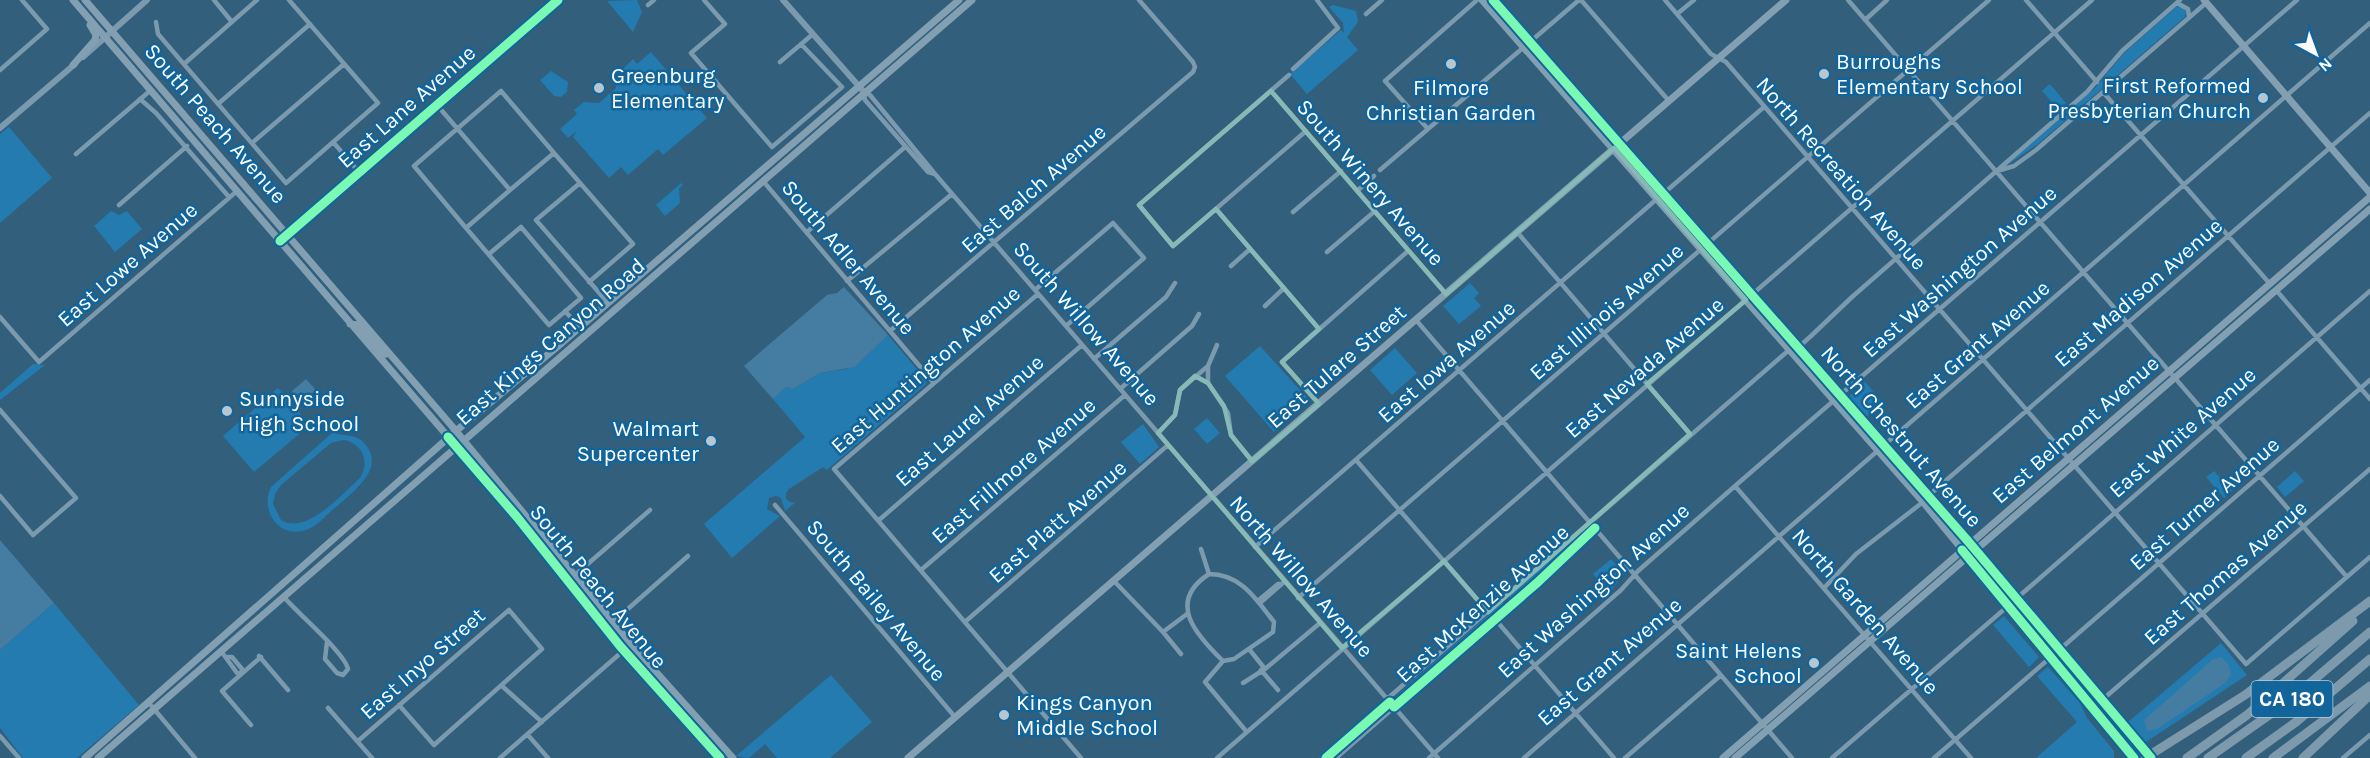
<svg xmlns="http://www.w3.org/2000/svg" width="2370" height="758" font-family="Karla,sans-serif">
<style>
.green{fill:#237bb0;fill-rule:evenodd}
.water{fill:#457da2}
.lines{fill:none;stroke-linecap:round;stroke-linejoin:round}
.minor{stroke:#7c9aae;stroke-width:4.5}
.tertiary{stroke:#7c9aae;stroke-width:6}
.secondary{stroke:#83a0b2;stroke-width:7}
.motorway{stroke:#7d9aac;stroke-width:9}
.cycleway-casing{stroke:#12659b;stroke-width:13}
.cycleway{stroke:#7af9b4;stroke-width:9}
.marked{fill:none;stroke:#87bab6;stroke-width:4.5;stroke-linejoin:round}
.poi-dot{fill:#b7c7d1;stroke:#12659b;stroke-width:2}
.labels{text-anchor:middle;stroke-width:5;stroke-linejoin:round;paint-order:stroke}
.shield{fill:#12659b;stroke:#b8d1e1;stroke-width:1.5}
.shield-label{font-size:21px;font-weight:bold;fill:#fff}
.poi-label{font-size:22px;fill:#fff;stroke:#12659b;text-anchor:start}
.street-label{font-size:22px;fill:#fff;stroke:#12659b}
</style>
<rect width="100%" height="100%" fill="#325f7c"/>
<path class="green" d="M637,0L642,12L633,32L607,1Z
M1333,5L1356,11L1358,22L1347,37L1358,50L1307,94L1290,74L1341,30L1344,33L1343,23L1329,7Z
M2176,7H2182L2186,11L2185,17L2038,144L2003,168L2095,88L2123,54Z
M651,52L707,118L663,155L658,149L628,175L621,167L609,178L573,137L577,131L568,138L560,129L577,114L574,110L584,102L599,103L616,88L617,75L633,59L637,64Z
M551,71L568,82L567,92L561,97L554,96L540,80Z
M2050,84L2066,103L2059,110L2042,91Z
M9,127L52,178L0,223V134Z
M681,183L683,185L679,189L680,203L665,216L656,205Z
M111,211L119,215L127,211L142,229L115,252L94,226Z
M1470,283L1479,293L1474,298L1481,306L1459,324L1443,306Z
M888,335L926,380V384L827,470L823,467L789,489L786,493V499L792,503L796,502L785,511L781,498L776,496L769,498L767,509L780,516L732,558L704,524L805,437L773,399L786,387L793,389L820,373L847,369L858,364Z
M1260,346L1309,400L1274,432L1225,376Z
M1395,348L1417,373L1392,395L1370,370Z
M33,364L45,365L0,400V393Z
M1865,382L1883,403L1866,417L1848,397Z
M278,388L310,425L254,472L223,436Z
M1207,418L1220,433L1207,444L1194,429Z
M1143,424L1159,447L1140,464L1121,442Z
M333,432C342,437 353,433 362,441C389,466 354,491 336,507C326,515 316,528 303,531C277,537 260,509 271,487ZM344,440C363,444 370,462 360,478C342,494 306,536 281,520L273,504L275,494L281,485L331,443Z
M2214,471L2232,491L2224,498L2206,477Z
M2295,471L2304,481L2285,497L2277,487Z
M1585,527L1524,591L1514,600L1510,599L1509,596Z
M1611,559L1624,574L1609,593L1593,574Z
M1503,602L1505,608L1399,699H1395L1396,696Z
M54,603L139,705L77,758H23L0,728V650Z
M2004,616L2039,657L2029,667L1993,625Z
M2221,643L2247,675L2146,742L2128,722Z
M2048,667L2080,703L2087,718L2114,751V758H2036L2077,722L2037,676Z
M831,675L872,722L830,758H777L765,744L749,758L736,756Z
M1383,703L1388,706V710L1332,758H1318Z"/>
<path class="water" d="M844,287L888,335L855,367L820,373L793,389L786,387L773,399L744,366L827,295L837,293Z
M306,379L316,390L301,402L292,391Z
M0,540L54,603L0,650Z
M2221,657L2229,665L2231,675L2225,683L2157,729L2147,731L2144,720L2212,660Z"/>
<g class="lines">
<path class="minor" d="M214,0L232,22
M704,0L725,24L691,53L772,147L842,87L801,44
M1581,0L1669,101
M1665,0L1711,54L1726,62L2246,664L2370,557
M1848,0L2347,577
M2026,0L2097,82
M2177,3L2188,9L2189,17
M648,5L654,0
M1366,14L1382,0
M1677,14L1694,0
M1865,20L1887,0
M156,22L158,34L286,183L378,103L289,0
M780,62L813,34
M184,64L257,0
M1293,69L1338,28L1317,0
M0,70L47,29L22,0
M1289,75L1139,205L1173,246L1306,131
M1271,91L1446,294
M864,92L870,95L935,174L928,172L865,100Z
M2103,92L2270,284
M140,99L156,113L229,197
M218,104L310,24
M437,105L510,190L466,228L549,325L581,298L521,227L489,254
M1428,129L1385,81L1477,0
M333,142L359,172
M252,143L344,64
M76,154L151,90
M1380,170L1579,0
M1997,171L2014,166L2036,150L2206,3
M935,174L1438,758
M763,181L934,383
M580,183L536,220L608,303
M510,190L554,153L633,244L589,282
M1357,191L1374,176
M1664,193L1764,107
M119,205L187,146
M1216,209L1319,329
M1293,212L1341,171
M466,228L414,166L501,91L554,153
M807,232L905,147
M1517,232L1690,434
M1327,252L1375,211
M1231,266L1250,249
M847,281L952,194
M1035,290L1113,223L1144,258L1066,326
M2276,290L2370,399
M1038,294L834,469L1081,758
M1265,306L1284,288
M565,311L580,328
M0,317L39,362L237,191
M1416,320L1792,758
M890,331L1193,72L1195,67L1193,62L1139,0
M1094,359L1166,297L1175,283
M1195,376L1208,383V366
M1208,383L1228,413L1231,435L1252,461
M1120,389L1192,326L1199,314
M1319,404L1282,362L1408,251
M0,410L76,498L33,535L0,496
M1158,433L1175,415L1180,390L1208,366L1217,345
M1356,460L1488,612
M1735,486L1971,758
M1928,496L2370,113
M775,505L955,717
M879,520L1082,345
M1255,547L1658,198
M1201,549L1209,574
M921,570L1125,395
M1209,574C1241,574 1256,599 1274,622L1273,632L1234,659L1223,661C1196,635 1166,602 1209,574Z
M575,575L650,510
M1114,581L1163,632L1187,614
M1825,587L1856,554L1923,502
M284,597C297,613 345,653 348,669L343,675L337,673L325,659L327,642
M1298,598L1989,0
M2017,598L2370,291
M1260,603L1284,582
M1260,603V599L1278,584H1281
M1495,619L1614,758
M966,621L1168,445
M613,622L688,556
M1163,632L1181,654
M1249,649L1265,669L1320,623
M2059,650L2370,380
M221,651L237,673L241,674L242,669L232,657H227
M259,656L288,690
M1223,661L1205,682L1246,731
M1261,670L1278,690
M1243,683L1265,669
M502,686L542,722
M1387,699L1789,350L1801,345L1811,336L1852,297L2087,92L2122,51L2180,0
M2102,700L2370,469
M149,703L195,758
M328,708L372,758
M251,725L222,691L261,657
M528,735L548,758
M0,736L19,758
M358,741L509,610L542,649L434,745L399,705
M500,758L631,644
M1217,758L2092,0
M1336,758L1538,582L1595,528
M1429,758L1621,590L1638,571L1735,486L2297,0
M1524,758L2370,23
M1625,758L1720,676
M1832,758L2008,606
M1934,758L2051,657
M2343,758L2370,735"/>
<path class="tertiary" d="M783,0L864,92
M83,57L147,0
M0,128L75,64
M280,241L558,0"/>
<path class="secondary" d="M73,0L517,517L620,646L720,758
M85,0L451,425L631,644L733,758
M1482,0L1923,502L2134,758
M1493,0L1967,540L2151,758
M2204,0L2370,193
M73,65L95,40L96,35L90,25
M350,324L358,325L386,354
M2017,612L2049,647L2059,650
M85,758L456,431L557,347L959,0
M98,758L972,0
M908,758L1786,0
M1723,758L2370,197
M1735,758L2370,209"/>
<path class="motorway" d="M2145,758L2245,695L2370,601
M2187,758L2247,715L2353,621
M2208,758L2289,701L2370,632
M2246,758L2296,722L2370,659
M2273,758L2370,686
M2303,758L2370,695"/>
<g class="cycleway-casing">
<path id="cycleway" d="M1493,0L1967,540L2151,758
M280,241L558,0
M448,437L517,517L620,646L720,758
M1962,550L2134,758
M1394,707L1538,582L1595,528
M1326,758L1390,702"/>
</g>
<use href="#cycleway" class="cycleway"/>
</g>
<path class="marked" d="M1271,91L1446,294L1614,148L1746,300L1647,384L1690,434L1488,612L1444,561L1342,648L1158,433L1175,415L1180,390L1195,376L1208,383L1224,406L1231,435L1252,461L1319,404L1282,362L1319,329L1216,209L1173,246L1139,205Z"/>
<g class="poi-dot">
<circle cx="1451" cy="64" r="6"/>
<circle cx="1824" cy="74" r="6"/>
<circle cx="599" cy="88" r="6"/>
<circle cx="2263" cy="98" r="6"/>
<circle cx="227" cy="411" r="6"/>
<circle cx="711" cy="441" r="6"/>
<circle cx="1814" cy="663" r="6"/>
<circle cx="1004" cy="715" r="6"/>
</g>
<g class="labels">
<rect class="shield" x="2251.5" y="681" width="81" height="36" rx="4.5"/>
<g class="shield-label">
<text x="2292" y="706">CA 180</text>
</g>
<g class="poi-label">
<text x="1836" y="69">Burroughs<tspan x="1836" dy="25">Elementary School</tspan></text>
<text x="611" y="83">Greenburg<tspan x="611" dy="25">Elementary</tspan></text>
<text x="2251" y="93" text-anchor="end">First Reformed<tspan x="2251" dy="25">Presbyterian Church</tspan></text>
<text x="1451" y="95" text-anchor="middle">Filmore<tspan x="1451" dy="25">Christian Garden</tspan></text>
<text x="239" y="406">Sunnyside<tspan x="239" dy="25">High School</tspan></text>
<text x="699" y="436" text-anchor="end">Walmart<tspan x="699" dy="25">Supercenter</tspan></text>
<text x="1802" y="658" text-anchor="end">Saint Helens<tspan x="1802" dy="25">School</tspan></text>
<text x="1016" y="710">Kings Canyon<tspan x="1016" dy="25">Middle School</tspan></text>
</g>
<g class="street-label">
<text transform="translate(406 106) rotate(-41)" y="8">East Lane Avenue</text>
<text transform="translate(216 123) rotate(49)" y="8">South Peach Avenue</text>
<text transform="translate(1842 173) rotate(49)" y="8">North Recreation Avenue</text>
<text transform="translate(1371 182) rotate(49)" y="8">South Winery Avenue</text>
<text transform="translate(1033 188) rotate(-41)" y="8">East Balch Avenue</text>
<text transform="translate(849 257) rotate(50)" y="8">South Adler Avenue</text>
<text transform="translate(127 264) rotate(-41)" y="8">East Lowe Avenue</text>
<text transform="translate(1959 271) rotate(-41)" y="8">East Washington Avenue</text>
<text transform="translate(2138 292) rotate(-41)" y="8">East Madison Avenue</text>
<text transform="translate(1606 311) rotate(-41)" y="8">East Illinois Avenue</text>
<text transform="translate(1087 323) rotate(49)" y="8">South Willow Avenue</text>
<text transform="translate(550 341) rotate(-41)" y="8">East Kings Canyon Road</text>
<text transform="translate(1977 344) rotate(-41)" y="8">East Grant Avenue</text>
<text transform="translate(1446 361) rotate(-41)" y="8">East Iowa Avenue</text>
<text transform="translate(1336 366) rotate(-41)" y="8">East Tulare Street</text>
<text transform="translate(1644 367) rotate(-41)" y="8">East Nevada Avenue</text>
<text transform="translate(925 369) rotate(-41)" y="8">East Huntington Avenue</text>
<text transform="translate(969 420) rotate(-41)" y="8">East Laurel Avenue</text>
<text transform="translate(2075 429) rotate(-41)" y="8">East Belmont Avenue</text>
<text transform="translate(2182 432) rotate(-41)" y="8">East White Avenue</text>
<text transform="translate(1902 436) rotate(49)" y="8">North Chestnut Avenue</text>
<text transform="translate(1013 470) rotate(-41)" y="8">East Fillmore Avenue</text>
<text transform="translate(2204 503) rotate(-41)" y="8">East Turner Avenue</text>
<text transform="translate(1057 521) rotate(-41)" y="8">East Platt Avenue</text>
<text transform="translate(2225 572) rotate(-41)" y="8">East Thomas Avenue</text>
<text transform="translate(1302 576) rotate(49)" y="8">North Willow Avenue</text>
<text transform="translate(599 586) rotate(51)" y="8">South Peach Avenue</text>
<text transform="translate(1593 590) rotate(-42)" y="8">East Washington Avenue</text>
<text transform="translate(877 600) rotate(50)" y="8">South Bailey Avenue</text>
<text transform="translate(1482 603) rotate(-42)" y="8">East McKenzie Avenue</text>
<text transform="translate(1866 611) rotate(49)" y="8">North Garden Avenue</text>
<text transform="translate(1609 661) rotate(-41)" y="8">East Grant Avenue</text>
<text transform="translate(422 663) rotate(-41)" y="8">East Inyo Street</text>
</g>
</g>
<g transform="translate(2316 54) rotate(139)" stroke="#12659b" stroke-width="4.5" paint-order="stroke">
<path d="M0-4.5L10 22L0 15L-10 22Z" fill="#ffffff"/>
<text y="-9" font-size="16" font-weight="bold" text-anchor="middle" fill="#ffffff">N</text>
</g>
</svg>
